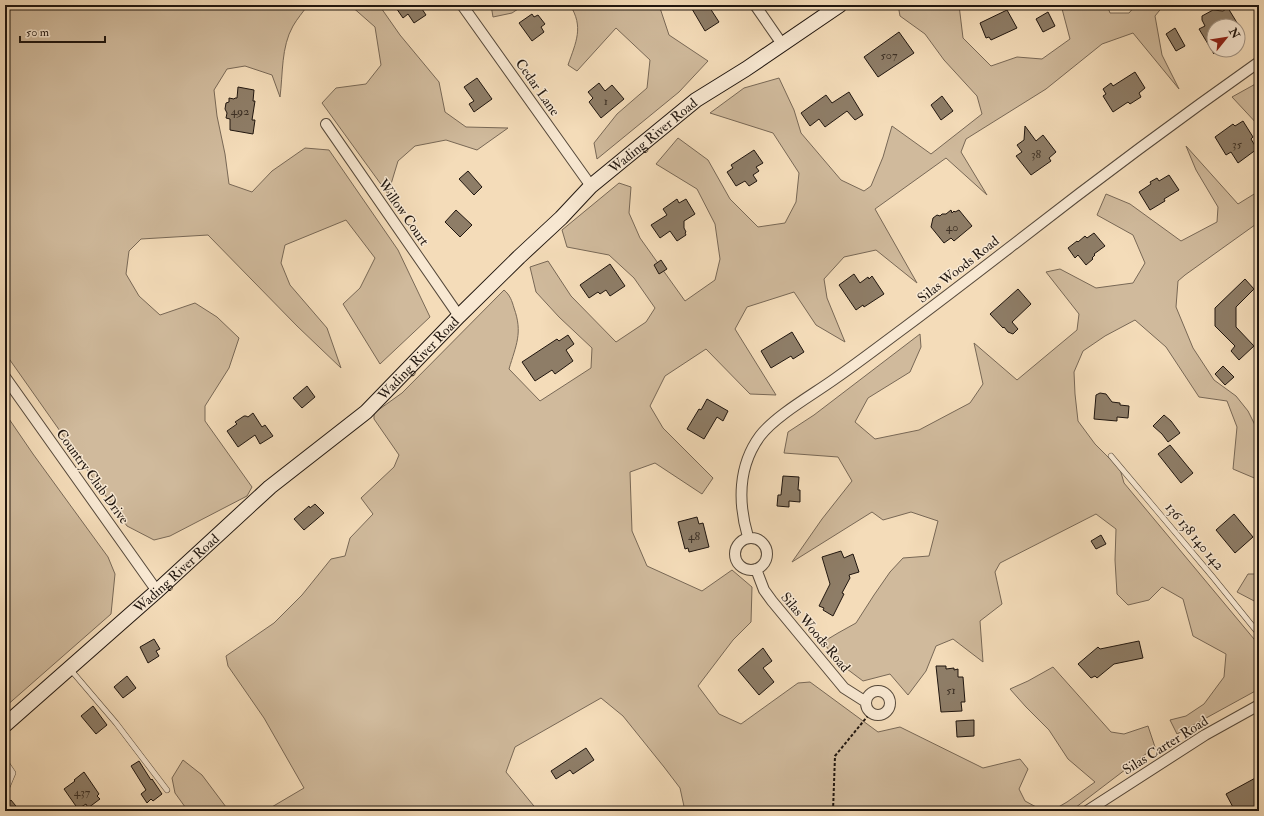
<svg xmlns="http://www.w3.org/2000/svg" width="1264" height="816" font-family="'IM FELL Double Pica',serif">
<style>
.green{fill:#d0ba9c;stroke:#786856}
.building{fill:#8e7d67;stroke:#20160f}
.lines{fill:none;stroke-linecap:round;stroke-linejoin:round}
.lane-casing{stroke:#55483a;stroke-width:6}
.street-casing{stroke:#55483a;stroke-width:12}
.secondary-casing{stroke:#20160f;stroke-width:16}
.path{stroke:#20160f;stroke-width:2;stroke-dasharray:3 2;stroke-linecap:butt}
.lane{stroke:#f8e8d2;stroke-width:5}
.street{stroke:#f8e8d2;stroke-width:10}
.secondary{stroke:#f8e8d2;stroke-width:14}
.labels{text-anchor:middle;stroke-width:3;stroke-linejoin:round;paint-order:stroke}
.number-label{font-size:12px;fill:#3c3025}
.street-label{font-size:14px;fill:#20160f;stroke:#f8e8d2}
</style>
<rect width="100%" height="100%" fill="#f4dcb9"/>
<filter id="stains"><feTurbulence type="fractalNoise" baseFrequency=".005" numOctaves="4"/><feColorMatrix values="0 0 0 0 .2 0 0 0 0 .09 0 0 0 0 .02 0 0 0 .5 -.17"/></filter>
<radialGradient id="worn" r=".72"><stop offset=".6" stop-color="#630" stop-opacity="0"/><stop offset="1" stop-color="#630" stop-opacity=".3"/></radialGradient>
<path class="green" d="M5,5H308C303,12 297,19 293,26C281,47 283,74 280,97L272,75L245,66L227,69L214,90L217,116L225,154L229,184L252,192L272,171L305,148L329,150L398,250L430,317L380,364L343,304L360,288L375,258L346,220L285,245L281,263L290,285L327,328L341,368L297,326L208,235L141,239L129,251L126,274L139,296L160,315L195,303L217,317L239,338L229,368L205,406V421L252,487L247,496L170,536L154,540L127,526L5,353Z
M350,5H379L400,35L439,82L445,112L466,127L508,128L477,150L446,140L415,146L398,161L388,194L322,103L336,88L366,84L381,65L375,27Z
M491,5H524L512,13L493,17Z
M570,5H659L669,35L708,61L679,92L597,159L594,143L617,114L647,88L650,60L616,28L577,71L568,65C576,42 584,27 570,5Z
M898,5H959L963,38L991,66L1017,57L1042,59L1070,39L1061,5H1107L1110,13H1129L1136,5H1164L1155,16L1162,55L1179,89L1133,33L1102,44L1046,89L966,139L961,152L987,195L946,158L875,209L917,283L876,250L844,257L824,279L827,298L845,342L816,325L794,292L747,307L735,329L776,395L750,394L706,349L665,376L650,406L663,428L713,478L702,494L655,463L630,472L632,531L647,566L702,591L732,570L752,587L751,622L733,640L698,686L719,714L741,724L798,683L810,682L878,732L900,727L983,768L1020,759L1028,769L1019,789L1025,801L1038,808L1055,809L1067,802L1095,782L1068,759L1049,730L1026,707L1010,689L1028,681L1053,667L1111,732L1124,734L1148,726L1155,747L1071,811H685L680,788L664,767L623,716L601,698L515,747L506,772L538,811H265L304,788L264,718L228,666L226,656L274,623L302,595L331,559L345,556L350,538L373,514L361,498L394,467L399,455L374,419V413L402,393L504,290C510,295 512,301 514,308C523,333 516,345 509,369L540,401L591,368L592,348L559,317L536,292L530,267L548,261L571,296L616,342L646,322L655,308L634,278L609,255L567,247L562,230L619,183L631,187L629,213L640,238L685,301L715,280L720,259L715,224L697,189L656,164L678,138L708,160L730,199L758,227L785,223L796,202L799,173L773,133L710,113L744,88L779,78L794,110L801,133L841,180L864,191L871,186L883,157L892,126L931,154L982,114L977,96L944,60L925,34L900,16Z
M1259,82V126L1232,97Z
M1186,146L1238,204L1259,191V222L1185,275L1178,281L1176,307L1193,348L1214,380L1236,396L1248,411L1259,433V480L1233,469L1237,427L1227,401L1199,397L1166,347L1135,320L1105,336L1083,351L1074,372L1075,394L1078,421L1095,444L1120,469L1124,483L1259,645V689L1177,734L1170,720L1186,716L1204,704L1224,677L1226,654L1193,636L1183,599L1162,587L1149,600L1128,605L1117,594L1115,560L1116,529L1096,514L1000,563L995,572L1002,604L980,621L983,662L953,639L936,646L926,671L908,695L890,674L863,681L839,663L823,642L838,633L856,623L874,595L890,572L903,558L929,556L938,521L911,512L883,520L872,512L792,562L822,519L852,481L838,457L784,453L788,432L814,415L920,334L921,347L910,372L868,398L855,422L875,439L919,430L970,403L983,384L974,343L1017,380L1077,330L1079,314L1046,272L1060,269L1096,288L1133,283L1145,263L1133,235L1097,215L1106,194L1130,204L1181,241L1217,222L1218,207L1196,170Z
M5,413L33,454L108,557L115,574L111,614L5,707Z
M1248,574H1259V602L1258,603L1237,592Z
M183,760L202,775L229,811H188L175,793L172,778Z"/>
<path class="building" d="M394,5H422L420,6L426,15L414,23L408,14L403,18Z
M698,5H708L719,22L705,31L692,9Z
M1228,8L1239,26H1214V54L1199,29L1205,26L1202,20V16L1213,10L1223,11Z
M1007,10L1017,28L991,40L989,37L986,38L980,23Z
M1048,12L1055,26L1043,32L1036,19Z
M532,14L534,17L538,15L545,24L541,27L544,32L532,41L519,23Z
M1175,28L1185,46L1176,51L1166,34Z
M899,32L914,53L878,77L864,57Z
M1135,72L1145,88L1139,93L1141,97L1130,104L1128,102L1113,112L1103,96L1106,94L1103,89L1111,83L1113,86Z
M477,78L492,99L474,112L469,104L474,101L464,87Z
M599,83L605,91L612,85L624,99L601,118L589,102L593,98L588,92Z
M238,87L254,90L253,101H255L252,120H255L253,134L230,130V119L226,118L227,113L225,109L226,103L229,102V98L234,99L235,98H237Z
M849,92L863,115L855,120L847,111L825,127L819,119L810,126L801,113L826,95L832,103Z
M942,96L953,111L941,120L931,105Z
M1243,121L1253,137L1251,139L1257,149L1238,163L1231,152L1226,155L1215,137L1233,124L1235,126Z
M1025,126L1036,141L1043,135L1056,152L1049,158L1051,161L1031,175L1016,156L1022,152L1017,145L1024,140Z
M754,150L763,163L756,167L759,171L753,175L757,181L749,186L745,181L736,186L727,172L733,168L731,165Z
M468,171L482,187L474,195L459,179Z
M1169,175L1179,190L1164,199L1165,201L1150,210L1139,192L1151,184L1150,182L1157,178L1159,181Z
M677,199L679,203L686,199L695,214L684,221V228L686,232L685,233L686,235L677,241L670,231L660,238L651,225L667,215L663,209Z
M456,210L472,225L460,237L445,222Z
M951,210L952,213L954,211L955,212L959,210L972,226L954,241L951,238L944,243L931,227L933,218L937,215L940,216L942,214H946Z
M1094,233L1105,246L1094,254L1095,255L1092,258L1093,259L1086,265L1078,255L1075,258L1068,248L1077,241L1078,242L1085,236L1087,238Z
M661,260L667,269L659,274L654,265Z
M610,264L625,286L610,296L606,290L600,294L598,292L589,298L580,285Z
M854,274L860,283L868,277L869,279L872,276L884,294L864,307L863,305L856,310L839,285Z
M1245,279L1254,289L1236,307V327L1254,346L1239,360L1231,351L1235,346L1215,326V308Z
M1018,289L1031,304L1012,322L1018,329L1013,334L1008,332L1004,327L1003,328L990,314Z
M792,332L804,352L793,359L791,356L771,368L761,351Z
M568,335L574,344L566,350L573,361L555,374L552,370L535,381L522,362L557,339L559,341Z
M1223,366L1234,377L1225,385L1215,374Z
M307,386L315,397L302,408L293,398Z
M1100,393L1106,394L1112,402L1120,403V405L1129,406L1128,418L1117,417V421L1094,419L1096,395Z
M707,399L728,411L723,421L717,417L704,439L687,429L699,409L701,410Z
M253,413L262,427L265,425L273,436L260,444L255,435L238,447L227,431L237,424L235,422L244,416H246L248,417Z
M1164,415L1171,421L1180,433L1168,442L1162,434L1153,426Z
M1170,445L1193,473L1181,483L1158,454Z
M783,476L799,477L798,490H800V502L789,501V507L777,506L778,495H781Z
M315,504L324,513L304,530L294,519L309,506L310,508Z
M1234,514L1253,537L1235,553L1216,530Z
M697,517L699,524L703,523L709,547L689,552L688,548L685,549L678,522Z
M1101,535L1106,544L1096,549L1091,541Z
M841,551L844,558L853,554L859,572L849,575L850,578L842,593L844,594L833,616L823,610L824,608L819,606L830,584L822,557Z
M154,639L160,649L156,651L159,656L148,663L140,647Z
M1139,641L1143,658L1114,664L1097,678L1095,676L1091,678L1078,664L1098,647L1100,649Z
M763,648L772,661L763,668L774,682L759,695L738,670Z
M936,666H946V669L954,668V670L958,669V677H963L965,702H961L962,711L941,712Z
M127,676L136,688L123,698L114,687Z
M93,706L107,725L96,734L81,716Z
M974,720V736L957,737L956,721Z
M586,748L594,760L573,774L570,770L556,779L551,771Z
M139,761L151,780L152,779L162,794L153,801L151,799L147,803L141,794L146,790L131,766Z
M84,772L99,794L97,796L100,799L88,808L86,804L78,809L64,789L75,781L74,780Z
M1259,776V808L1253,811H1235L1226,794Z
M11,800L20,811H5V805Z"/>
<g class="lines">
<g class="lane-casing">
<path id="lane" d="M1111,456L1212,576L1259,634
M70,669L116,723L167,790
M5,761L13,773L5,792"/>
</g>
<g class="street-casing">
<path id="street" d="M462,5L591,186
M755,5L782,44
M326,124L459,316
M5,377L157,591
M748,537C738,503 738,466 760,436C776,415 814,394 836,378C859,362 881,345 904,328C939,302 974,275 1009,248C1091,184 1174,122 1259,62
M735 554a16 16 0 1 1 32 0a16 16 0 1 1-32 0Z
M756,569L764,590L772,601L844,688L866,702
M866 703a12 12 0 1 1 24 0a12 12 0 1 1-24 0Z
M1087,811L1205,735L1259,705"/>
</g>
<g class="secondary-casing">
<g id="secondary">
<path id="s1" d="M5,725L157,591L270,487L366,412L459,316L519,257L561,218L591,186L696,100L746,69L840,5"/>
</g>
</g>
<path class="path" d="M833,811L835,756L871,712"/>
<use href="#lane" class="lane"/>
<use href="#street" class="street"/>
<use href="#secondary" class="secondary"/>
</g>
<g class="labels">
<g class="number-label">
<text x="889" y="59">507</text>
<text x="606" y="105">1</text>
<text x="240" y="115">492</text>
<text x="1237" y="148">35</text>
<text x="1036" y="158">38</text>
<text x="952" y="231">40</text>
<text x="694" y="540">48</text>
<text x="951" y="694">51</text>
<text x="82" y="796">437</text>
</g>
<g class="street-label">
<text transform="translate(538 87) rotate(55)" y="5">Cedar Lane</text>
<text dy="5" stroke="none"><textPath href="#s1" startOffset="877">Wading River Road</textPath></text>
<text transform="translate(404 212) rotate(55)" y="5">Willow Court</text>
<text transform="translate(958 269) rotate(-38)" y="5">Silas Woods Road</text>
<text dy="5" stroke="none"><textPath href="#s1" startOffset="553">Wading River Road</textPath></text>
<text transform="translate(93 476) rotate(54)" y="5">Country Club Drive</text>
<text transform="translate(1195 536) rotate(50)" y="5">136 138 140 142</text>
<text dy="5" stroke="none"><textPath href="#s1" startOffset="229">Wading River Road</textPath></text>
<text transform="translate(816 632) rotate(50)" y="5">Silas Woods Road</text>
<text transform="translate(1165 745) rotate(-32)" y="5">Silas Carter Road</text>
</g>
</g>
<rect width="1264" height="816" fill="none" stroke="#f4dcb9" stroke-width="20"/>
<rect x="6" y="6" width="1252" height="804" fill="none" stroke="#20160f" stroke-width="2"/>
<rect x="10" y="10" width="1244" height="796" fill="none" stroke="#20160f"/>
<g transform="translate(1226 38) rotate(60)"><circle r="19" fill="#f8e8d2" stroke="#a29484"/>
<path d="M0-3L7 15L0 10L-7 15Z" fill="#8f2418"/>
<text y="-6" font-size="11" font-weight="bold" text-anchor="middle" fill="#20160f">N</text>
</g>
<path d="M20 36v6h85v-6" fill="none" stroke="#20160f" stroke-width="2"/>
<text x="26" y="36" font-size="12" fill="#20160f" stroke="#f8e8d2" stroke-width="3" paint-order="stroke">50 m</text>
<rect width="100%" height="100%" filter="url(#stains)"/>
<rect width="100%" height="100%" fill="url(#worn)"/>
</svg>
